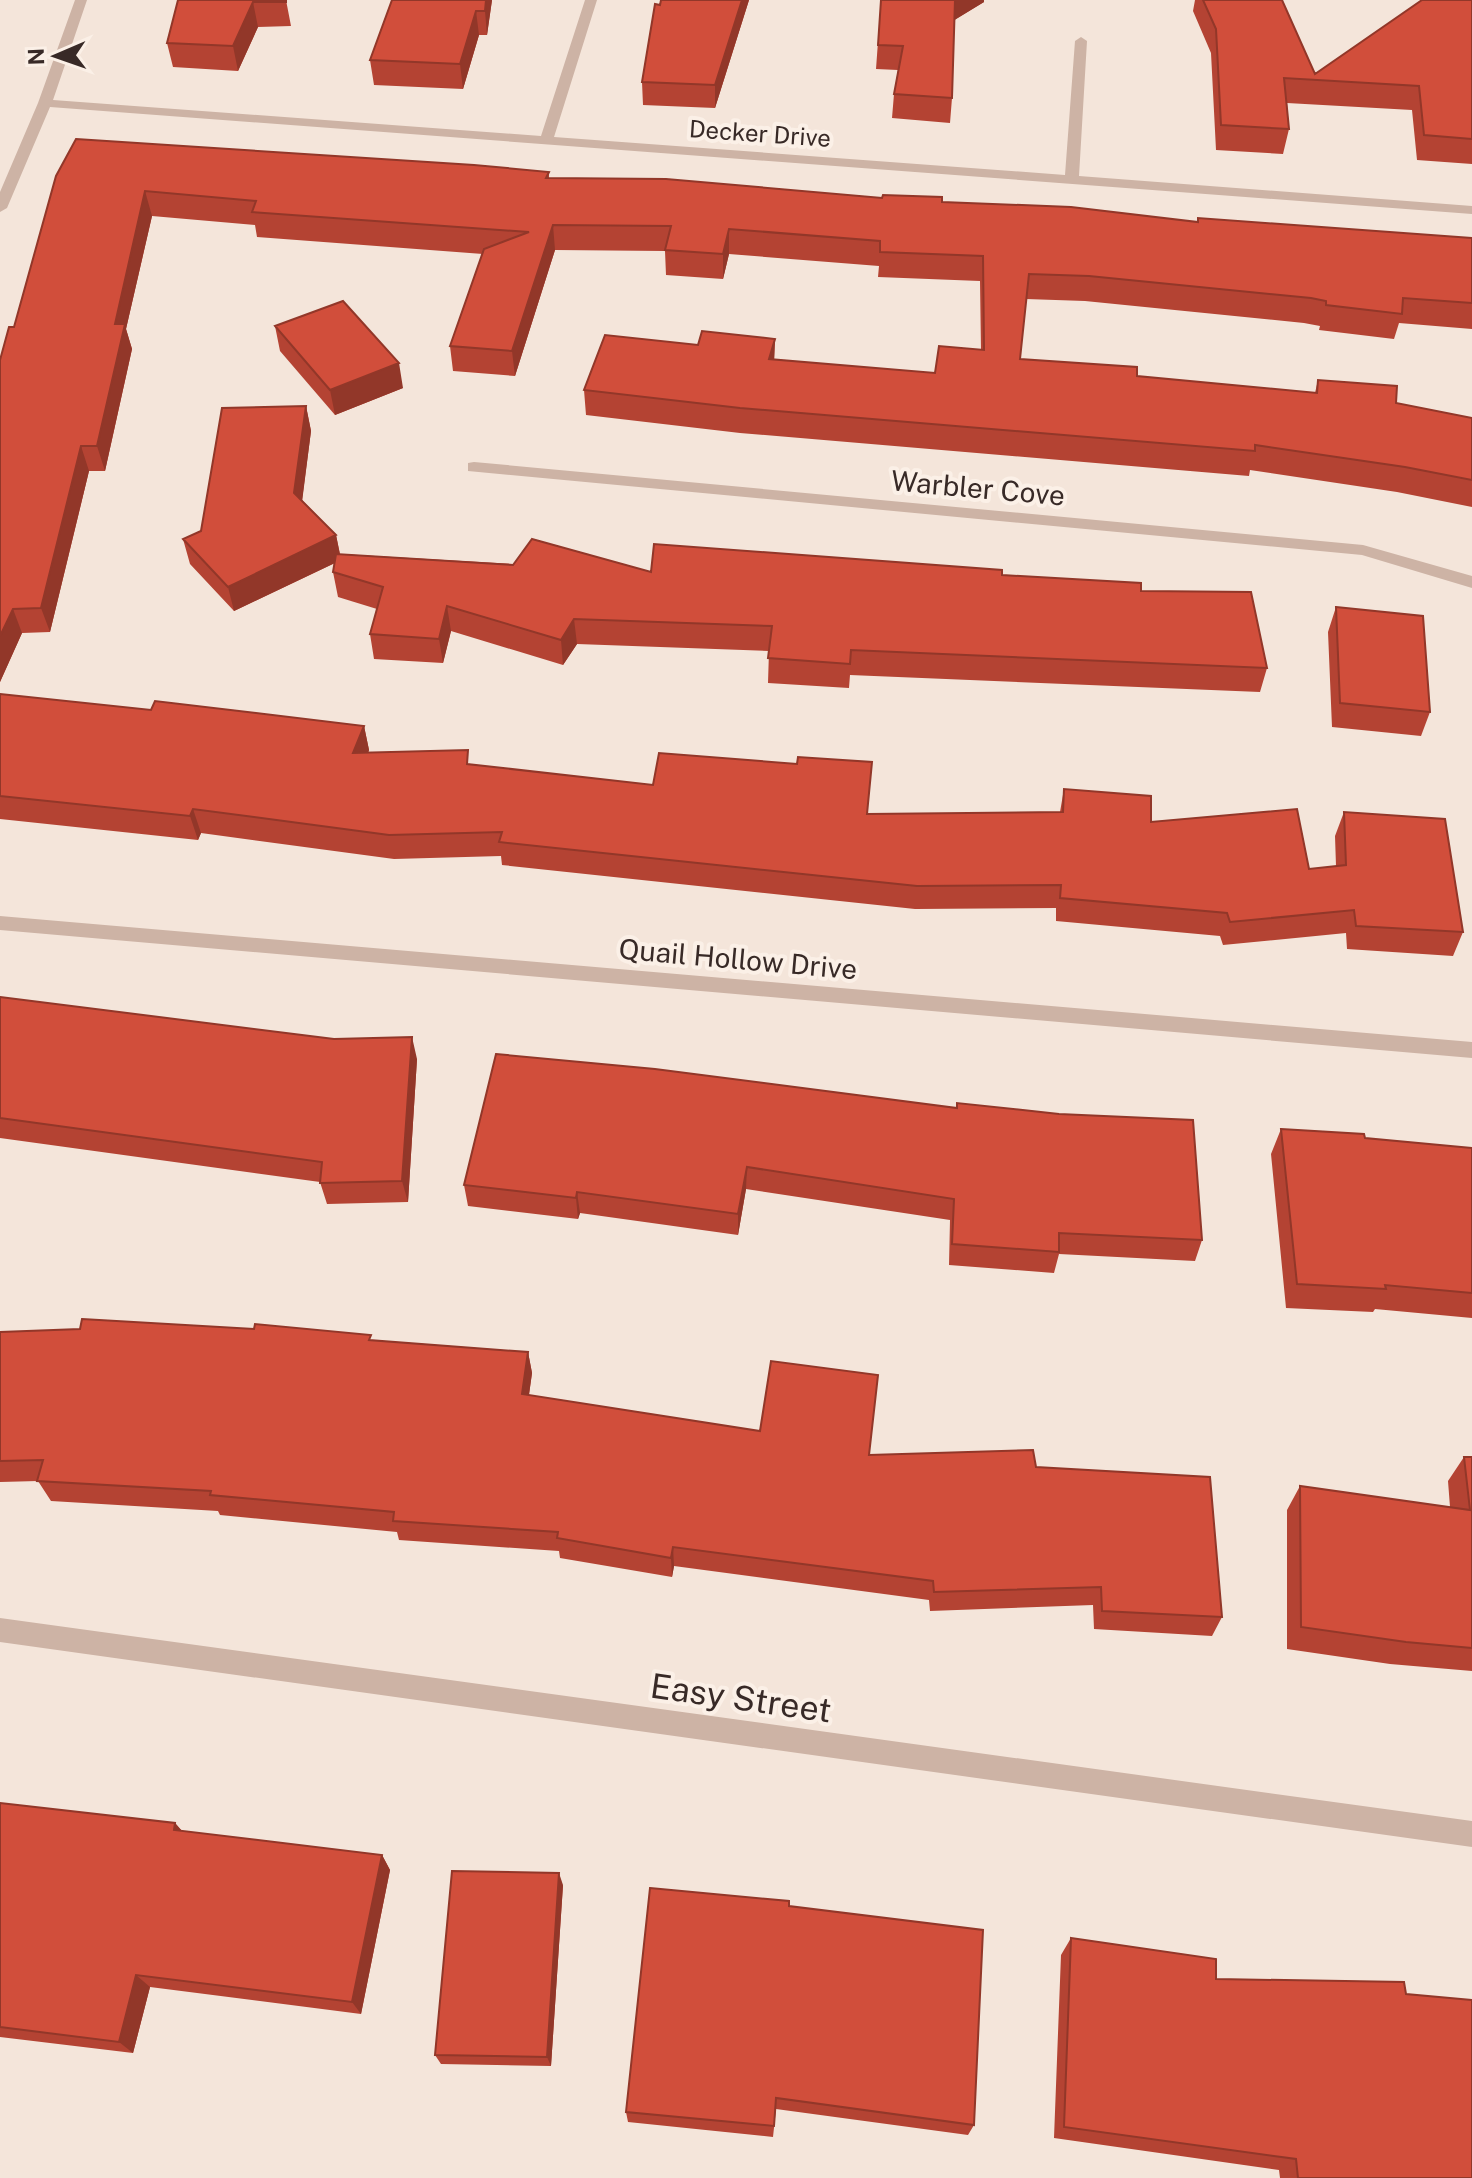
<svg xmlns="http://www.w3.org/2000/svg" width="1472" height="2178" font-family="'Public Sans',sans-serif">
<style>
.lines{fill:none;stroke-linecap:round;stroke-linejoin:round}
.minor{fill:#cdb3a5;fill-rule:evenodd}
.wall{fill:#b44333}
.shaded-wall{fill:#923729}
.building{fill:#d14e3b;stroke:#923729;stroke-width:2}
.labels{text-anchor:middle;stroke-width:8;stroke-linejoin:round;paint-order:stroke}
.far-street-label{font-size:24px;fill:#382a27;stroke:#fbf0e7}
.street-label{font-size:28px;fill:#382a27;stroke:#fbf0e7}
.near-street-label{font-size:34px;fill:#382a27;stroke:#fbf0e7}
</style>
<rect width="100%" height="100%" fill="#f4e5da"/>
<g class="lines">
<path class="minor" d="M75,0H87L53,100L541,136L585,0H597L554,137L1065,175L1075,41L1081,37L1087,41L1079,176L1472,206V214L50,107L7,208L0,212V192L38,103Z
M474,462L1363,545L1472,576V588L1362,555L468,471V463Z
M0,916L1472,1042V1058L0,930Z
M0,1618L1472,1821V1847L0,1642Z"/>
</g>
<path class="wall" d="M178,0H286L291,26L258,27L238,71L173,67L167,43Z
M492,0L487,35H479L463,89L374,85L370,60Z
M661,0H749L715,108L643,105L642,82Z
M881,0H984V2L954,20L952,98L950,123L892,118L894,94L898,70L876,69Z
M1195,0H1282L1315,74L1472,0V164L1417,160L1412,110L1287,103L1289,129L1283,154L1216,150L1211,53L1193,11Z
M549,172V178L882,198L1197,222L1472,238V329L1399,323L1394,339L1319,330L1320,326L1304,323L1085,301L1026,299L1020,359L1137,376L1315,393L1318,380L1396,403L1472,418V507L1397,492L1250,470L1249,476L740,433L586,415L584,390L698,345L775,339L774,360L935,373L981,350L980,281L878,277L879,266L729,254L723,279L666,275L665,251L555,250L515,376L453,371L450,346L483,254L257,237L255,225L152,216L126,329L132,349L105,471H89L50,632L22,633L0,682V360L14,327L56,176Z
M275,326L403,388L335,415L280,351Z
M306,406L311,431L302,500L336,535L340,554L651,572L1002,575L1141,591L1267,668L1260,692L850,675L849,688L768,683L769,651L577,644L563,665L451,631L443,663L374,659L370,634L377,609L338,597L333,572L335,563L234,611L190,564L183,539L201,531Z
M1336,607L1430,712L1421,736L1332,727L1328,632Z
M0,694L151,710L364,726L369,750L368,753L470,764L867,814L1060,812L1064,789L1151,822L1309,869L1336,866L1335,836L1344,812L1463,932L1453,956L1347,949L1346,933L1223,945L1220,936L1056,921V908L915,909L502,865L501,856L394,859L201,833L198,840L0,819Z
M0,997L417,1059L408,1202L327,1204L320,1182L0,1138Z
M496,1054L1202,1240L1195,1261L1059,1254L1054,1273L949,1265L950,1220L746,1189L738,1235L580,1213L578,1219L468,1206L464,1185Z
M1281,1129L1365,1138L1472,1148V1318L1375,1309L1373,1312L1286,1308L1271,1154Z
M0,1332L372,1340L528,1352L532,1373L529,1395L869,1455L1036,1467L1222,1617L1212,1636L1094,1629L1093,1605L930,1611L929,1600L674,1566L672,1577L560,1558L559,1551L399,1540L397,1532L220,1515L218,1511L51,1501L38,1481L0,1482Z
M1464,1457H1472V1671L1390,1664L1287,1649V1510L1300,1486L1450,1507L1448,1481Z
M0,1803L175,1823L182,1831L382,1855L390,1870L361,2014L150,1987L133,2053L0,2037Z
M563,1885L551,2066L441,2064L435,2055Z
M789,1906L974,2125L968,2135L776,2109L773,2137L628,2122L626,2112Z
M1071,1938L1216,1979L1406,1994L1472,2178H1280L1279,2170L1054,2138L1061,1955Z"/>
<path class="shaded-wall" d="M486,0H492L487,35L485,11Z
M742,0H749L715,108V85Z
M955,0H984V2L953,21Z
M253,2L258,27L238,71L233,46Z
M476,11L479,35L463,89L460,64Z
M145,191L152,216L126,329L132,349L105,471L97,446L115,324Z
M553,225L555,250L515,376L512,351Z
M729,229V254L723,279V254Z
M775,339L774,364L769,359Z
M399,363L403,388L335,415L330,390Z
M306,406L311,431L300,518L294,493Z
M81,446L89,471L50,632L41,608Z
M336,535L341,560L234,611L228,587Z
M447,606L451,631L443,663L439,639Z
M13,609L22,633L0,682V636Z
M574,619L577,644L563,665L561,640Z
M364,726L369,750L359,777L353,753Z
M193,809L201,833L198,840L190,816Z
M412,1037L417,1059L408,1202L402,1181Z
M747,1167L746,1189L738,1235V1214Z
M577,1192L580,1213L578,1219L576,1198Z
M528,1352L532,1373L526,1415L522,1394Z
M673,1547L674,1566L672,1577L671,1558Z
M175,1823L188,1838L174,1830Z
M382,1855L390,1870L361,2014L352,2002Z
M559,1873L563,1885L551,2066L547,2057Z
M136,1975L150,1987L133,2053L119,2042Z"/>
<path class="building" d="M178,0H286V2H253L233,46L167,43Z
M392,0H486L485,11H476L460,64L370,60Z
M661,0H742L715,85L642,82L655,4L660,5Z
M881,0H955L952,98L894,94L903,46L878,45Z
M1203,0H1282L1315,74L1422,0H1472V139L1424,135L1419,86L1284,78L1289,129L1221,125L1216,29Z
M76,139L474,165L549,172L546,178L666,179L882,198L883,195L942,197V202L1071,207L1198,222V218L1472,238V303L1403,298L1402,314L1326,305V301L1311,298L1089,276L1029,274L1020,359L1137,367V376L1317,393L1318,380L1397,386L1396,403L1472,418V480L1405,467L1255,445V451L740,408L584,390L605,335L698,345L702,331L775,339L769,359L935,373L939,346L984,350L983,256L880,252V241L729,229L723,254L665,250L671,226L553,225L512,351L450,346L484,249L529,232L252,212L256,201L145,191L115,324H125L97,446H81L41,608L13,609L0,636V360L9,327H14L56,176Z
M343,301L399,363L330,390L275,326Z
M306,406L294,493L336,535L228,587L183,539L201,531L222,408Z
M532,539L651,572L654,544L1002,570V575L1141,583V591L1251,592L1267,668L851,650L850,664L768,658L772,626L574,619L561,640L447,606L439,639L370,634L383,587L333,572L336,554L513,565Z
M1336,607L1423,616L1430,712L1340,703Z
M0,694L151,710L155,701L364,726L353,753L468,750L467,764L653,785L659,753L797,764L798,757L872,762L867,814L1063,812L1064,789L1151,796V822L1297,809L1309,869L1346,865L1344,812L1445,819L1463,932L1356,926L1354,910L1230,922L1227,913L1060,898L1061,885L917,886L499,842L502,832L389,835L193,809L190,816L0,796Z
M0,997L334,1039L412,1037L402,1181L320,1183L322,1162L0,1118Z
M496,1054L655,1069L957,1108V1103L1059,1114L1193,1120L1202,1240L1059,1233V1252L952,1244L954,1199L747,1167L738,1214L577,1192L576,1198L464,1185Z
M1281,1129L1364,1134L1365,1138L1472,1148V1293L1385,1285L1386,1289L1297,1284Z
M82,1319L254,1329L255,1324L371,1335L369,1340L528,1352L522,1394L760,1431L771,1361L878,1375L869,1455L1033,1450L1036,1467L1210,1477L1222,1617L1102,1611L1101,1587L934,1592L933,1581L673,1547L671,1558L557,1538L558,1532L393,1521L394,1512L210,1495L211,1491L37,1481L43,1460L0,1461V1332L80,1329Z
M1464,1457H1472V1648L1406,1642L1301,1627L1300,1486L1470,1510Z
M0,1803L175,1823L174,1830L382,1855L352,2002L136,1975L119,2042L0,2027Z
M452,1871L559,1873L547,2057L435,2055Z
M650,1888L789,1901V1906L983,1930L974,2125L776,2098L774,2126L626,2112Z
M1071,1938L1216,1959V1979L1404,1982L1406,1994L1472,2000V2178H1298L1296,2159L1064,2127Z"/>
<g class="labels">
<g class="far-street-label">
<text transform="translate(760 134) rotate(4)" y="8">Decker Drive</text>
</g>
<g class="street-label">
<text transform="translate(978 488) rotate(5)" y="10">Warbler Cove</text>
<text transform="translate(738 959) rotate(5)" y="10">Quail Hollow Drive</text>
</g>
<g class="near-street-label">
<text transform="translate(741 1698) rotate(8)" y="12">Easy Street</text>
</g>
</g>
<g transform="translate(56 56) rotate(268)" stroke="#fbf0e7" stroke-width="6" paint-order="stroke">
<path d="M0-6L14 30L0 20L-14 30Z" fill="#382a27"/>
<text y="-12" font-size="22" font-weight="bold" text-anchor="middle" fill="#382a27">N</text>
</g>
</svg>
